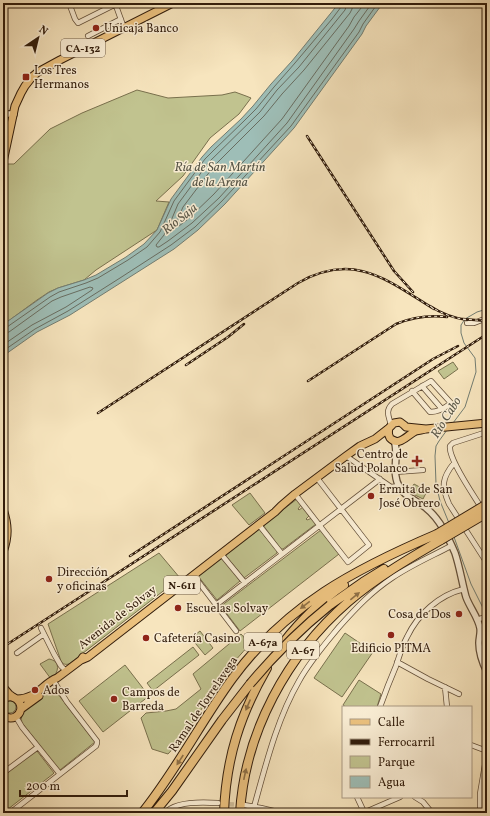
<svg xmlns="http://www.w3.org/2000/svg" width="490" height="816" font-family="Vollkorn,serif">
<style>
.green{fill:#c1c38f;stroke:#79704d}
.water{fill:#9ebeb7;stroke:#727d72}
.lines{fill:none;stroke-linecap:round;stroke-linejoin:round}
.shore{stroke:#686d61;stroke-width:1}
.stream{stroke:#727d72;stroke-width:1}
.minor-tunnel{stroke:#cfbd9a;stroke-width:4.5;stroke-dasharray:4.5 2;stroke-linecap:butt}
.minor-casing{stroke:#624e38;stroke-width:6}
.tertiary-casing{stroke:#624e38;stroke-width:8}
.primary-casing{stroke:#311c0b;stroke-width:9}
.trunk-casing{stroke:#311c0b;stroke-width:9}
.motorway-casing{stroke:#311c0b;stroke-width:10}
.minor{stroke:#faeed5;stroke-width:4.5}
.tertiary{stroke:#faeed5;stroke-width:5.5}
.primary{stroke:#ecc27f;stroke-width:7}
.trunk{stroke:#ecc27f;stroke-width:7}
.motorway{stroke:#ecc27f;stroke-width:8}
.rail-casing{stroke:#311c0b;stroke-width:2.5}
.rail{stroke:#faeed5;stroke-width:1;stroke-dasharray:3;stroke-linecap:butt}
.motorway-bridge-casing{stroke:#311c0b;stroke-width:10;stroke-linecap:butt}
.motorway-bridge{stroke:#ecc27f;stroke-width:8}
.oneway{fill:#8e6f45}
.poi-dot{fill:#8f2418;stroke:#faeed5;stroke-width:1.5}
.labels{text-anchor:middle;stroke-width:3;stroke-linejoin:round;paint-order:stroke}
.shield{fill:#faeed5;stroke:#6d5b48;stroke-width:1}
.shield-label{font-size:11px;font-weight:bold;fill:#311c0b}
.poi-label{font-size:12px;fill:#311c0b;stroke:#faeed5;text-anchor:start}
.street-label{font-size:12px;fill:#311c0b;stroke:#faeed5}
.water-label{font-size:13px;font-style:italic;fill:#575547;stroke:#faeed5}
</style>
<rect width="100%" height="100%" fill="#f7e5be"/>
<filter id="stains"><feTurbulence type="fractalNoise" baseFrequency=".005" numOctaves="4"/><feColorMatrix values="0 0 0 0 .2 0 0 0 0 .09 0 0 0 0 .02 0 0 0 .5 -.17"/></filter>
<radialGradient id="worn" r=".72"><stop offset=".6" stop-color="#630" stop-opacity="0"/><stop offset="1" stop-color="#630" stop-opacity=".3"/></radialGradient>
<path class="green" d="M137,90L168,98L222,95L235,92L246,96L251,98L239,114L210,138L183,176L156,201L169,202L157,230L96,270L84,280L58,288L49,292L37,300L3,325V179L6,164H14L50,129L82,113Z
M453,362L458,369L444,379L438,371Z
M414,484L427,491L423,499L409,492Z
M250,493L265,513L249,525L232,505Z
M297,499L301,505L298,509L299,510L303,507L309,516L306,519L307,520L312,518L316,524L283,549H281L263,525Z
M259,529L277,551V553L244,578L226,556V554Z
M321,530L339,554L240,631L221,606Z
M159,553L180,578L69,664C65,665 63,664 61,661L48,624Z
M222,557L240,581L217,600L198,576Z
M200,631L213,648L205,655L191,638Z
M345,633L373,652L342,697L314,678Z
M241,634L250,644C241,654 232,664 224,674C205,701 191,731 168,754L152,749L141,718L146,713L166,711L176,709L201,689L193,674Z
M193,647L199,655L153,691L147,683Z
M49,659C61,661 59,673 51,679L40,664Z
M125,665L149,696L103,732L79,701Z
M359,680L381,694L377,707H346L343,705Z
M51,689H54L95,742L60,770H59L22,723C21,718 21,715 24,711Z
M4 707a6 6 0 1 1 12 0a6 6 0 1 1-12 0Z
M35,751H37L54,773L53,774L3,813V776Z"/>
<path class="water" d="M339,3H383L366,26L362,34L294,128L225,204L198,230L174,249L70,315L37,332L3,356V325L8,321L48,293L58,288L84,280L96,275L126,257L144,244L157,230L171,199L202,157L211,147L241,119L253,106L271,84L292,61Z"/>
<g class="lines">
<path class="shore" d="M347,3L346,7L345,10L299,67L277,90L260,112L209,162L178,204L168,228L164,235L156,245L157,247H159L168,241L192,223L219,198L258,155L287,123L354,29L359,21L372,3
M353,3L352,9L350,13L304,70L282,94L264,116L214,166L183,207L176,223L177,225L179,226L188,219L214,194L282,119L349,26L354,17L365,3
M3,328L7,327L50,297L59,292L86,283L98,278L128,260L147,247L160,232L174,201L205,159L214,150L244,121L256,109L274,87L295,63L332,19L341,7L342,3
M3,333L9,332L52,301L61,297L90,287L93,288L92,290L66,307L32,325L3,345
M3,351L35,329L68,311L120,278L171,245L195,227L222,201L291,126L359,32L363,24L378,3"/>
<path class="stream" d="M453,423L465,407L476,372L475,358L464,343L461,333V325L465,319L477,312L487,309
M447,430L439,441L436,446L435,456L436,484L440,501L449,523
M454,537L471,584L486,614"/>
<path class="minor-tunnel" d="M223,804L242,805"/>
<g class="minor-casing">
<path id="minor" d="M69,3L75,19L78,23L116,4
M115,3L124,28
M88,36L121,19
M467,323H474L487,318
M422,386L442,409
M391,425C389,417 385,411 392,404L431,381L451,403C445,408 438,412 430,412L412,391
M346,456L391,487L399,486
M454,463C442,478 441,486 449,504L487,563
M395,472L423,470
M295,494L348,562L369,545L317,478
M482,509C475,497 448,459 450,446L453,443L487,432
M259,525L282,554
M221,554L245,583
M194,576L236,631
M216,605L380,479
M477,620L487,616
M41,628L54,654L61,666L66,671
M17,653L44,634
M397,662L428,679L459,694
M445,687L447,707
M380,707C385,693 390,680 396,666C399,657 402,646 407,637C418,614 439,595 464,589
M16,717L22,727L60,774
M471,745L487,751
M487,753L480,794V807L487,806
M3,773L38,747
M357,797L364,812
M415,797L423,802L432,813
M244,805L261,808L282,813
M254,807C266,764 277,719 299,681C310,661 325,644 339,627C356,608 371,592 392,578C411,565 432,556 451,546
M10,813L96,746L97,743V741L67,702L55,683
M110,813L124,811L136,812
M165,813C175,801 204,802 218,803
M363,813L400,797"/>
</g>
<g class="tertiary-casing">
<path id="tertiary" d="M3,114H14
M394,440C400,456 390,472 400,488C405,497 418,501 426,508C440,519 448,537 455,553C460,568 462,583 466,597C470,608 478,617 480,628C481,633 479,638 479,643C479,654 482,662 487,672"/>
</g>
<g class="primary-casing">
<path id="primary" d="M3,162L15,106L21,93L25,86L32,77L38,72L60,60L173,3
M3,509C8,524 9,536 3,552
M3,687L9,694L13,697"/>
</g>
<g class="trunk-casing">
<path id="trunk" d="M389,428C388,432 388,435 390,438C399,448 408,434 416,431C419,430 422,430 426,429L487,423
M81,660L88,657L275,512L281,506L295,494L346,456L360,446L375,439L389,428L394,423L400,422L404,425L406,427L426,429
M3,699C17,690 28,710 15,717C11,719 7,718 3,715
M17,699C37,699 42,684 57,678L81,660L83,657
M21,709L39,696"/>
</g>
<g class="motorway-casing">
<path id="motorway" d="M330,605L363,582L384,569
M283,643C301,620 320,601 344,585
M142,813C176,771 200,723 232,679C286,605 355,569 437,534
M154,813L172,791L222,720L250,684
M224,813C226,758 240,715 267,668
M240,813C245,732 287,655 348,602C376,578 408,559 441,540"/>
</g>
<use href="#minor" class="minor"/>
<use href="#tertiary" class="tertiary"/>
<use href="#primary" class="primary"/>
<use href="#trunk" class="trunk"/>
<use href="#motorway" class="motorway"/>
<g class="rail-casing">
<path id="rail" d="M307,136L394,271L413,292
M430,306C442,314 454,318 467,320
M463,319L487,321
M186,365L228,337L244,324
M308,381L396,324C413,317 429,315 447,317
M98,413L298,283C354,251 387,280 434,309
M130,556L433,359L458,346
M3,647L487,334"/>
</g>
<use href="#rail" class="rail"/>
<g class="motorway-bridge-casing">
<path id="motorway-bridge" d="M437,534L487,504
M441,540L487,513
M250,684C275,654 299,630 330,605"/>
</g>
<use href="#motorway-bridge" class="motorway-bridge"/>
</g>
<defs><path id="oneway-solid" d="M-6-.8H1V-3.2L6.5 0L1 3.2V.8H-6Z"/></defs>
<g class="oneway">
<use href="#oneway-solid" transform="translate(355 596) rotate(-39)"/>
<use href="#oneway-solid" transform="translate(305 605) rotate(143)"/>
<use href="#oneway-solid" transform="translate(248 705) rotate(113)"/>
<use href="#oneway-solid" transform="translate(180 760) rotate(123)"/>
<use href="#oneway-solid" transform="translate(245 774) rotate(-78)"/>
</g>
<g class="poi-dot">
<circle cx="96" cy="28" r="4"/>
<rect x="22" y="73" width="8" height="8" rx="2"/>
<path d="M415 455h4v4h4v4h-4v4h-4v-4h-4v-4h4z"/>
<circle cx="371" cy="496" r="4"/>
<circle cx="49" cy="579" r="4"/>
<circle cx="178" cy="608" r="4"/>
<circle cx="459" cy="614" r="4"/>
<circle cx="391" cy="635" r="4"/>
<circle cx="146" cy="638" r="4"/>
<circle cx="35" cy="690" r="4"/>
<circle cx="114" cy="699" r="4"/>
</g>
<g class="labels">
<g class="shield">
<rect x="61" y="39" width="44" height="18" rx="3"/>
<rect x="164" y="576" width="36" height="18" rx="3"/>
<rect x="244" y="633" width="38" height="18" rx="3"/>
<rect x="287" y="641" width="32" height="18" rx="3"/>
</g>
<g class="shield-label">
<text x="83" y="52">CA-132</text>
<text x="182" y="589">N-611</text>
<text x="263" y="646">A-67a</text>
<text x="303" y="654">A-67</text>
</g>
<g class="poi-label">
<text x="104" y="32">Unicaja Banco</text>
<text x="34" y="74">Los Tres<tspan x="34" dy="14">Hermanos</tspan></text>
<text x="408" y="458" text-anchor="end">Centro de<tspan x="408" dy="14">Salud Polanco</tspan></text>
<text x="379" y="493">Ermita de San<tspan x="379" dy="14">José Obrero</tspan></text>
<text x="57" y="576">Dirección<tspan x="57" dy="14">y oficinas</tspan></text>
<text x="186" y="612">Escuelas Solvay</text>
<text x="451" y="618" text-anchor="end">Cosa de Dos</text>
<text x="154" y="642">Cafetería Casino</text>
<text x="391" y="652" text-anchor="middle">Edificio PITMA</text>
<text x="43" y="694">Ados</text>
<text x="122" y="696">Campos de<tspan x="122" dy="14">Barreda</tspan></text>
</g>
<g class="street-label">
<text transform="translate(117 617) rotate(-38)" y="4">Avenida de Solvay</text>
<text transform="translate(203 704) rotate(-56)" y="4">Ramal de Torrelavega</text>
</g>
<g class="water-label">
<text x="220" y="171">Ría de San Martín<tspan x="220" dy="15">de la Arena</tspan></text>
<text transform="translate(179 218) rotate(-39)" y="5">Río Saja</text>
<text transform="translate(445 417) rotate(-58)" y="5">Río Cabo</text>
</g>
</g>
<rect width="490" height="816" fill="none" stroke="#f7e5be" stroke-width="16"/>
<rect x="4" y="4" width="482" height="808" fill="none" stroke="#311c0b" stroke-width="2"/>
<rect x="8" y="8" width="474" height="800" fill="none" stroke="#311c0b"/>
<rect x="342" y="706" width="130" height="92" fill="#faeed5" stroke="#aa9a84"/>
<rect x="350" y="719" width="20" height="6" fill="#ecc27f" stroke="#aa9a84"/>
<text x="378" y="726" font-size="12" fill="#311c0b">Calle</text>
<rect x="350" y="739" width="20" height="6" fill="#311c0b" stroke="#aa9a84"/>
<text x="378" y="746" font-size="12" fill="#311c0b">Ferrocarril</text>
<rect x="350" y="756" width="20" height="12" fill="#c1c38f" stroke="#aa9a84"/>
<text x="378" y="766" font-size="12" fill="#311c0b">Parque</text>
<rect x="350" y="776" width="20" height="12" fill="#9ebeb7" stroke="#aa9a84"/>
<text x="378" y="786" font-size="12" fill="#311c0b">Agua</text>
<g transform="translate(38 38) rotate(35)" stroke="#faeed5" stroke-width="3" paint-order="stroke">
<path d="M0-3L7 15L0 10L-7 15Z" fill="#311c0b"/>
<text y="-6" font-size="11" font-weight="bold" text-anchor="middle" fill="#311c0b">N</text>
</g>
<path d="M20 790v6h107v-6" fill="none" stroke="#311c0b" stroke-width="2"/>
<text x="26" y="790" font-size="12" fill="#311c0b" stroke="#faeed5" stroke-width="3" paint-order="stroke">200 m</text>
<rect width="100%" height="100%" filter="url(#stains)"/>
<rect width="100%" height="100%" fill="url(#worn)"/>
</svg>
